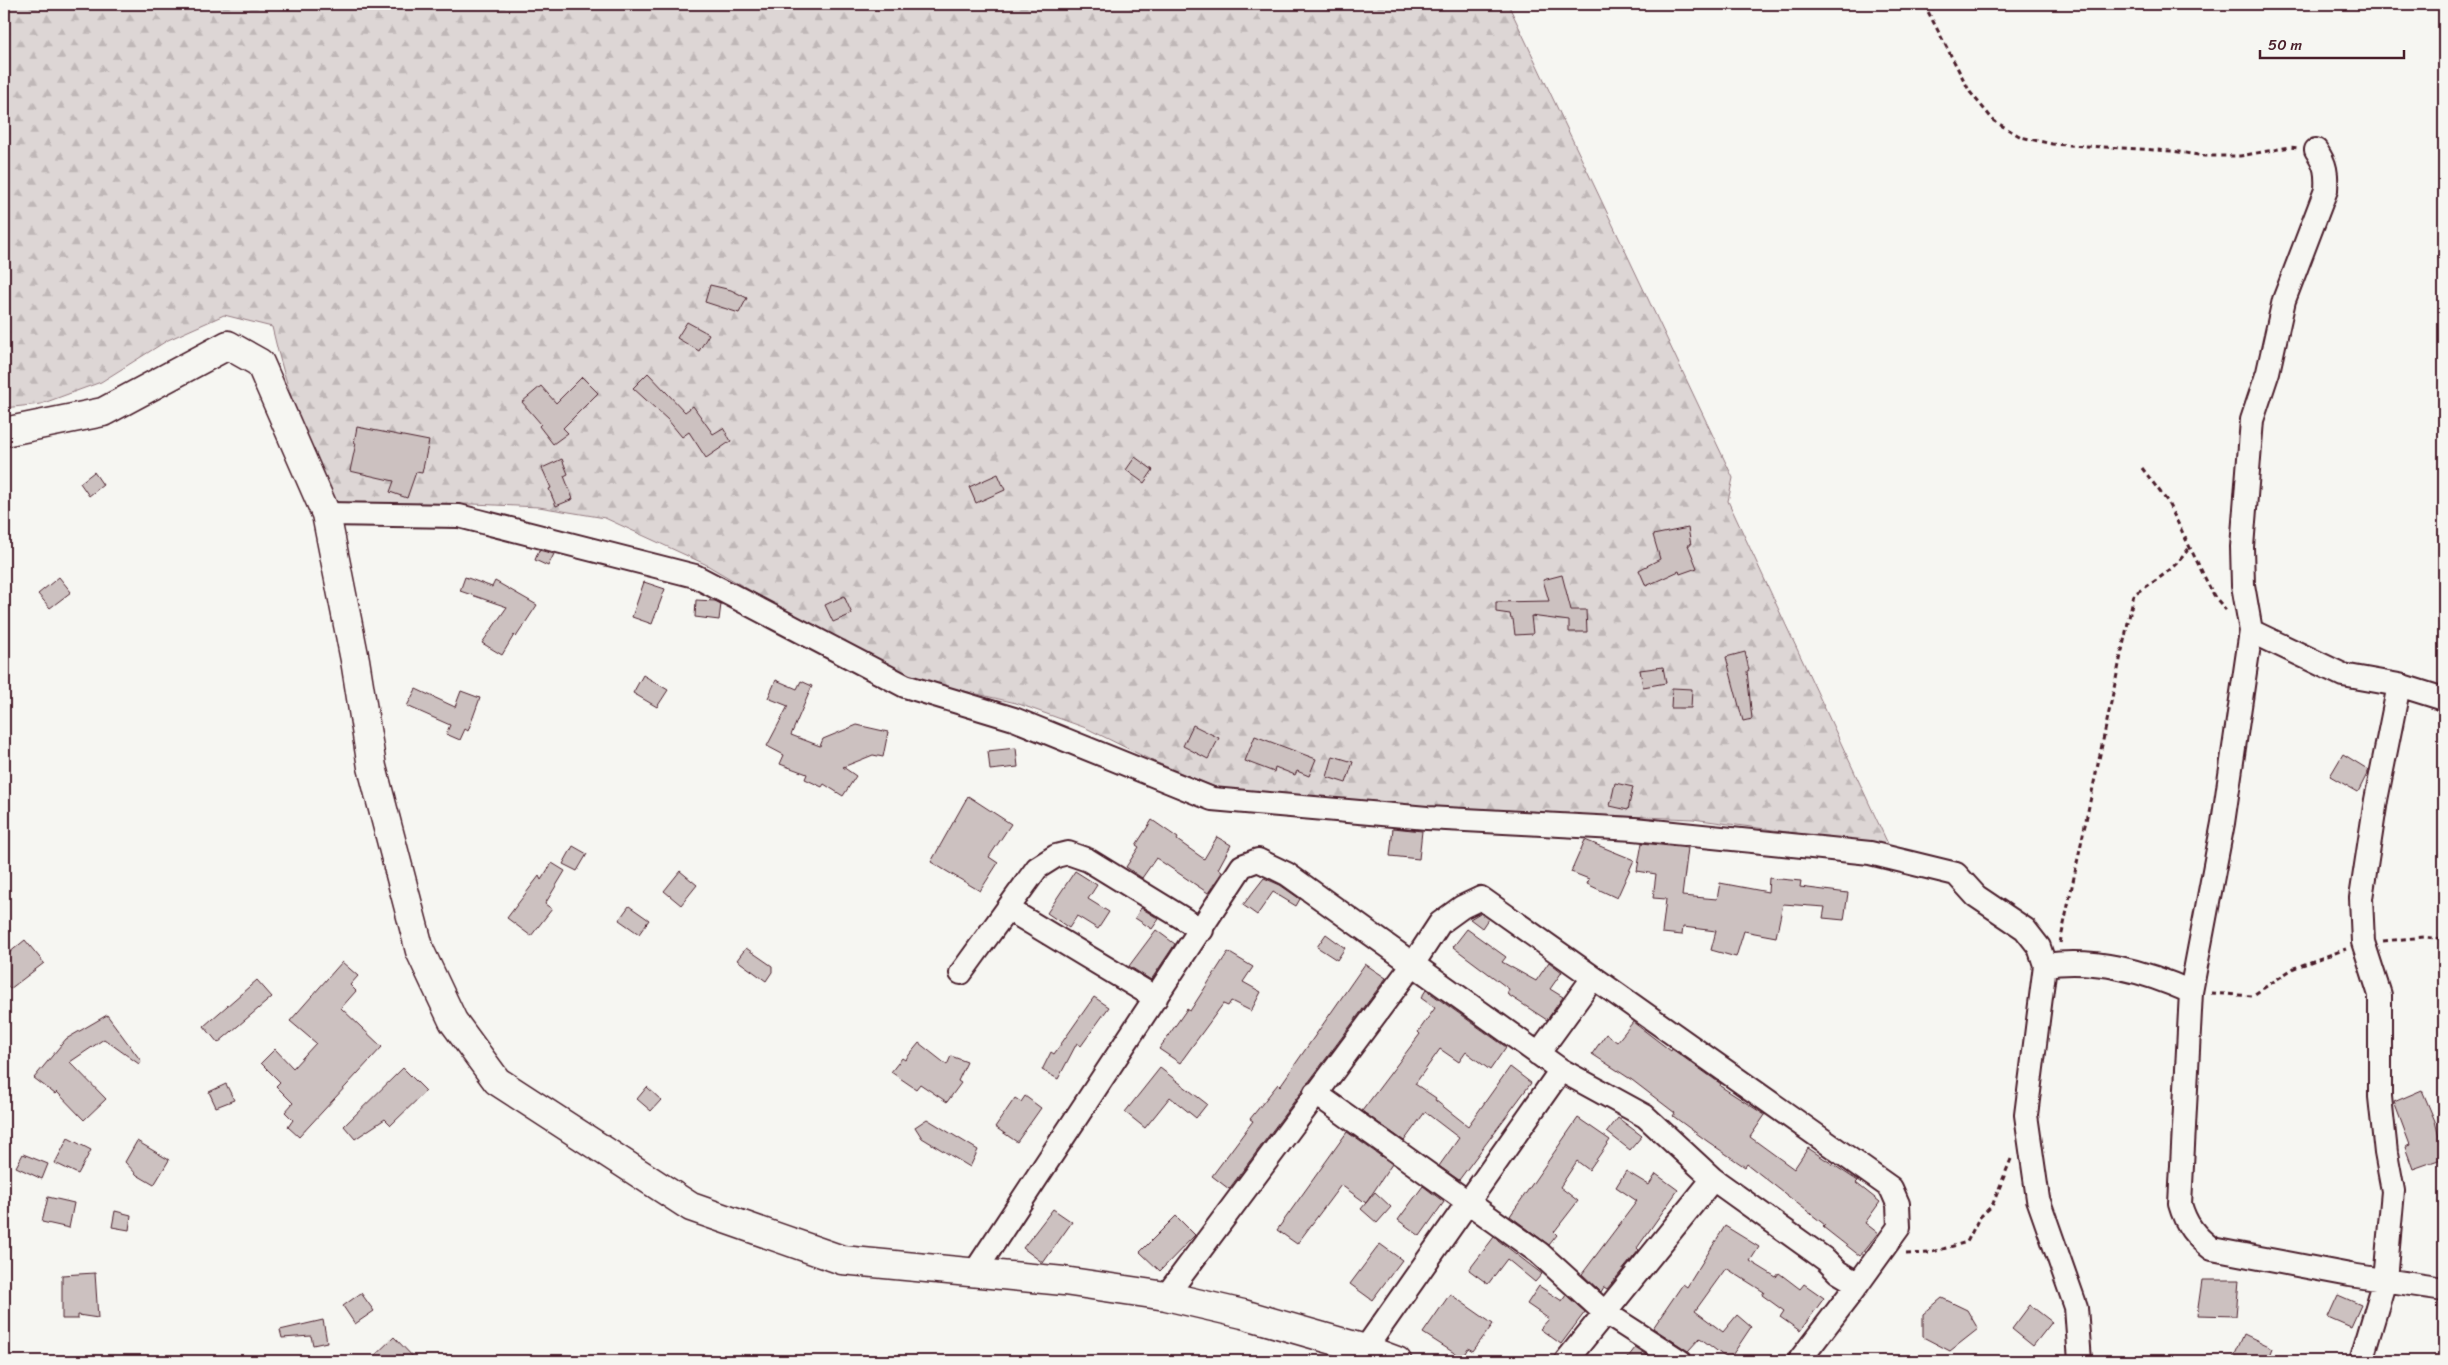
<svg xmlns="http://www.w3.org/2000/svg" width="2448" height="1365" font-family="Sriracha,sans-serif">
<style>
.forest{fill:url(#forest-firs);stroke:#947a80}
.building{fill:#ccc1c0;stroke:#4a1f2b}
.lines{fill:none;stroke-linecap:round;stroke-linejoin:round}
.minor-casing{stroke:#4a1f2b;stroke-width:26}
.tertiary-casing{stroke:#4a1f2b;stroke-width:31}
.path{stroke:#4a1f2b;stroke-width:3;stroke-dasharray:5 4;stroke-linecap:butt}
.minor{stroke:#f6f6f2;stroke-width:22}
.tertiary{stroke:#f6f6f2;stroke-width:28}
</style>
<defs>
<pattern id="forest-firs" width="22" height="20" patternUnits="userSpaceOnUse" patternTransform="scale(1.25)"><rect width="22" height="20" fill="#ddd6d5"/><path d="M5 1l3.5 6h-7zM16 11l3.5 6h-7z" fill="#bfb7b7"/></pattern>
</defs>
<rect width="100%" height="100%" fill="#f6f6f2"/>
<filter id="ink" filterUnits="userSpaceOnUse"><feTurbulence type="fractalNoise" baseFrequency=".02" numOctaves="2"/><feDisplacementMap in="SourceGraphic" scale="10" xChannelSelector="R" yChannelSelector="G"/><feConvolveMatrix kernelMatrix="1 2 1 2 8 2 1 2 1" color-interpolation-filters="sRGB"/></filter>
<g filter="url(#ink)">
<path class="forest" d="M4,4H1508L1733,478L1728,501L1889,846L1693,819L1422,808L1218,788L1155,762L1086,728L1016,703L930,683L876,664L705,564L605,518L539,507L473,504L331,506C308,447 286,389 272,327L224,315L168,340L101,382L41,404L4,408Z"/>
<path class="building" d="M710,285L731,290L747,298L739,313L705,302Z
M687,322L709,334L699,351L677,338Z
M648,373L685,412L693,406L713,434L723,428L731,441L706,458L689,432L682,437L668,420L633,388Z
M582,377L598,393L563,428L568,433L553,444L539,426L541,424L522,402L541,386L556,403Z
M357,427L429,441L422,473L416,472L407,498L390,492L394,481L350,471L356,443H354Z
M1135,457L1153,470L1144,483L1126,470Z
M562,459L568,474L564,476L573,499L556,506L549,489L551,488L542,468Z
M94,472L103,485L89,496L80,483Z
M998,474L1005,490L976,503L969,487Z
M1688,528L1691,545H1688L1697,568L1680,574L1679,571L1646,586L1639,570L1660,559L1653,535Z
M539,550L554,554L548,566L535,560Z
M1562,575L1571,610H1586L1587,632H1569V621L1531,616L1533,634L1515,635L1513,619H1511L1510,614L1496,612V602L1549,601L1543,580Z
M59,577L71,592L50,608L38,594Z
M465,577L492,587L495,581L537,605L516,637L514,635L502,655L482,643L507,607L460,591Z
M644,582L665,589L652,624L632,617Z
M844,596L852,614L833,622L825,605Z
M696,600L715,601L721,604L719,620L695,617Z
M1745,652L1749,670L1747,671L1752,719L1743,721L1726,657Z
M1663,667L1666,683L1643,687L1640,670Z
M643,675L668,690L657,707L633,693Z
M776,680L797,689L801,681L812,686L791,735L820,746L823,739L857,725L888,732L883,757L873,755L843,767L856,776L843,796L824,784L822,787L805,779L807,774L780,764L784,755L767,746L788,706L768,698Z
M1672,688L1692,689L1691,708H1671Z
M416,689L455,707L461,691L480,698L468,731L465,729L460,740L446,734L450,725L407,706Z
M1193,725L1219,738L1208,759L1183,746Z
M1255,736L1316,759L1309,776L1297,771L1295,775L1275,767L1274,772L1245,761Z
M1016,748L1018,767L990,770L988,751Z
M2343,754L2369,770L2358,792L2330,776Z
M1333,756L1353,762L1346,783L1327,777Z
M1615,783L1633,787L1628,810L1610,806Z
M968,796L1011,824L989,857L998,863L980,891L931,862Z
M1152,820L1178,838L1177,840L1204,859L1217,837L1231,845L1218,869L1222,872L1208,893L1156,858L1142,878L1126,867L1139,847L1136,845Z
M1393,828L1422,831L1419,859L1390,856Z
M1585,840L1634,860L1617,898L1587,884L1589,879L1571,872Z
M1642,843L1688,848L1682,896L1717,899L1720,883L1768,892L1769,878L1801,881L1800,887L1848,893L1844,920L1823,918L1825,907L1783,904L1776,937L1744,931L1736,957L1711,950L1716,931L1683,927L1682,935L1662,933L1666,899L1653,898L1656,874L1637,871Z
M573,846L587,854L577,871L563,864Z
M552,863L565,871L545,904L552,909L531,936L507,918L539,876L541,880Z
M680,871L697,885L681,905L664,891Z
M1075,871L1097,885L1088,899L1109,912L1098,929L1077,916L1069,928L1047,913Z
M1264,878L1280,885L1300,899L1296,906L1273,892L1257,915L1243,905Z
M629,906L649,920L639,934L619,920Z
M1141,908L1159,919L1152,929L1135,918Z
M1480,913L1488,919L1482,928L1470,919Z
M1467,929L1506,957L1502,962L1536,981L1549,962L1562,972L1550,989L1563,997L1547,1020L1507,994L1509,989L1453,947Z
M1156,930L1175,944L1151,980L1129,966Z
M1326,934L1345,948L1337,960L1317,947Z
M25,940L44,963L10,989L4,982V957Z
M746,948L772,966V972L766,981L737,960Z
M1228,952L1253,967L1243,982L1261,992L1251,1011L1231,1001L1228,1006L1223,1004L1180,1063L1159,1049L1187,1009L1190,1011Z
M342,962L358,976L350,985L356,991L341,1008L382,1047L299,1137L288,1127L293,1120L285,1112L293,1103L276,1086L280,1082L261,1063L275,1049L293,1068L316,1043L290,1021Z
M1365,964L1386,978L1229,1189L1212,1176L1253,1121L1250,1119L1278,1084L1280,1086Z
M257,980L272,997L218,1043L204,1026Z
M1426,990L1506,1047L1490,1070L1466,1052L1459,1062L1440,1049L1415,1084L1436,1098L1435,1100L1468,1126L1510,1067L1531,1083L1459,1180L1439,1166L1459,1138L1425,1112L1404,1141L1362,1111L1420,1034L1418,1032L1435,1008L1421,998Z
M1094,997L1109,1007L1081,1046L1077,1043L1058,1079L1042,1070L1051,1052L1054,1054Z
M107,1015L141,1061L139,1064L104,1039L70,1062L106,1099L84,1120L57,1092L55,1094L34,1078L66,1039Z
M1633,1022L1671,1051L1672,1049L1721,1084L1720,1086L1765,1115L1750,1137L1794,1169L1808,1148L1858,1181L1856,1183L1880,1202L1865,1223L1878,1233L1860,1256L1823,1227L1825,1225L1747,1164L1745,1167L1707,1141L1673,1116L1675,1113L1632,1080L1592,1054L1606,1034L1617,1042Z
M919,1043L947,1065L951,1056L967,1062L958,1081L961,1083L947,1102L920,1084L916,1089L891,1072L902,1058L905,1060Z
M403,1068L426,1091L391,1125L385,1119L355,1139L344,1126Z
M1160,1068L1207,1104L1196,1118L1170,1097L1145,1128L1125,1112Z
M226,1084L234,1100L216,1107L209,1092Z
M647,1087L661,1100L651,1111L637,1099Z
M2422,1090L2435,1121L2444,1158L2413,1169L2405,1147L2410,1145L2394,1102Z
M1025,1096L1041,1108L1017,1142L995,1127L1015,1098L1021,1102Z
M1578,1118L1610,1140L1589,1170L1577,1161L1560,1187L1578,1201L1554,1232L1557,1235L1549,1245L1510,1216Z
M1618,1118L1642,1136L1630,1150L1607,1132Z
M927,1119L978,1150L970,1167L922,1138L915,1127Z
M1347,1132L1392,1164L1366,1203L1341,1185L1297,1244L1277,1230Z
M68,1138L91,1150L78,1174L55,1163Z
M137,1141L169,1160L154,1185L137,1175L125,1162Z
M23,1154L48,1164L42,1179L16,1167Z
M1626,1171L1649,1185L1656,1174L1678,1190L1637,1248L1639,1250L1607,1289L1604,1287L1601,1292L1582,1274L1637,1201L1616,1187Z
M1423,1186L1444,1202L1420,1236L1398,1220Z
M1375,1192L1391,1207L1377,1223L1361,1209Z
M48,1197L74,1203L69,1228L42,1222Z
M1053,1209L1072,1222L1043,1263L1023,1248Z
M115,1211L131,1215L129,1230L112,1227Z
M1176,1216L1195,1235L1160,1271L1140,1252Z
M1725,1226L1759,1247L1750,1261L1776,1277L1779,1273L1800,1289L1804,1284L1824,1298L1800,1331L1780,1317L1784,1311L1762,1295L1764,1292L1726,1268L1695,1311L1723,1332L1737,1315L1751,1327L1729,1360L1700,1338L1688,1351L1653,1328L1683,1284L1687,1287Z
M1494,1237L1542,1274L1535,1282L1507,1259L1488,1284L1469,1270Z
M1380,1244L1402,1260L1372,1300L1350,1284Z
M95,1273L98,1318L78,1315V1319H62V1275Z
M2202,1280H2239L2236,1316L2197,1315Z
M1539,1286L1562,1301L1566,1295L1585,1312L1561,1344L1540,1329L1549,1319L1527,1304Z
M361,1293L374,1311L355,1324L343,1306Z
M1450,1294L1493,1324L1473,1351L1468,1348L1462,1358L1423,1333Z
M2338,1295L2361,1305L2351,1327L2328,1317Z
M1942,1298L1967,1310L1978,1329L1950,1351L1923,1337V1314Z
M2030,1305L2052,1322L2033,1346L2012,1329Z
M323,1320L327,1342L313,1345L311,1336L282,1338L280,1330Z
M2244,1334L2273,1348L2268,1361H2232Z
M394,1337L417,1361H369Z
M1635,1348L1656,1361H1625Z"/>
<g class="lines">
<g class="minor-casing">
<path id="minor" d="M2316,150C2326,164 2327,174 2326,190L2284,300L2268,372L2252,420L2242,547L2243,585L2251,631L2343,675L2399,685L2444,699
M326,514L459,516L695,576L905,686L1014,719L1212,799L1427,818L1634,829L1870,853L1956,874L1976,896L2025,929L2039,947L2045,965L2026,1115L2038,1199L2076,1307L2080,1361
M2251,631L2223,823L2191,992L2180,1204C2186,1225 2195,1236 2212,1249L2350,1275L2444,1289
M1008,909L1156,998
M2045,965C2097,958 2144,971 2191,992
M961,973L1037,868L1056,856L1068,853L1088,860L1202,930
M1538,1054L1593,978
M1315,1093L1539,1253L1604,1312L1680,1361
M974,1273L1242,866L1258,860L1287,874L1561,1070L1645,1116L1713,1179L1826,1260L1838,1272L1858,1284L1799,1361
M1166,1296L1413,964L1440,923L1462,907L1481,898L1891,1188L1898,1204L1899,1227L1858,1284
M1365,1349L1561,1070
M1566,1361L1713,1179
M2361,1361L2385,1280L2393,1191L2386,1153L2380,1097V995L2363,942L2361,898L2376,800L2399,685"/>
</g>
<g class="tertiary-casing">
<path id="tertiary" d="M4,432L103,412L228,345L260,363L326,514L355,660L372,767L420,951L453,1021L497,1081L691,1207L842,1260L1064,1281L1166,1296L1243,1314L1365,1349L1397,1361"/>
</g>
<path class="path" d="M1924,4L1970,92L1994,121L2021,137L2052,144L2173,151L2204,156H2240L2290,147L2298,148
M2142,468L2167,501L2214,596L2226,610
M2383,941L2424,937L2444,939
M2060,943L2134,594C2156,581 2175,569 2189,548
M2211,993L2252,996L2294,968L2346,949
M1906,1254L1929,1253L1967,1242L1979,1218L1992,1206L2011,1159"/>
<use href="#minor" class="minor"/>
<use href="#tertiary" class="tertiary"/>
</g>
</g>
<rect width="2448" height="1365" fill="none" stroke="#f6f6f2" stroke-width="20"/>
<rect x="10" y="10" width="2428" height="1345" fill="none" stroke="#4a1f2b" stroke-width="2" filter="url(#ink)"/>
<path d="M2260 50v8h144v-8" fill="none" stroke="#4a1f2b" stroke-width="2.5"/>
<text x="2268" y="50" font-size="15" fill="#4a1f2b" stroke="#f6f6f2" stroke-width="4" paint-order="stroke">50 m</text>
</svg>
